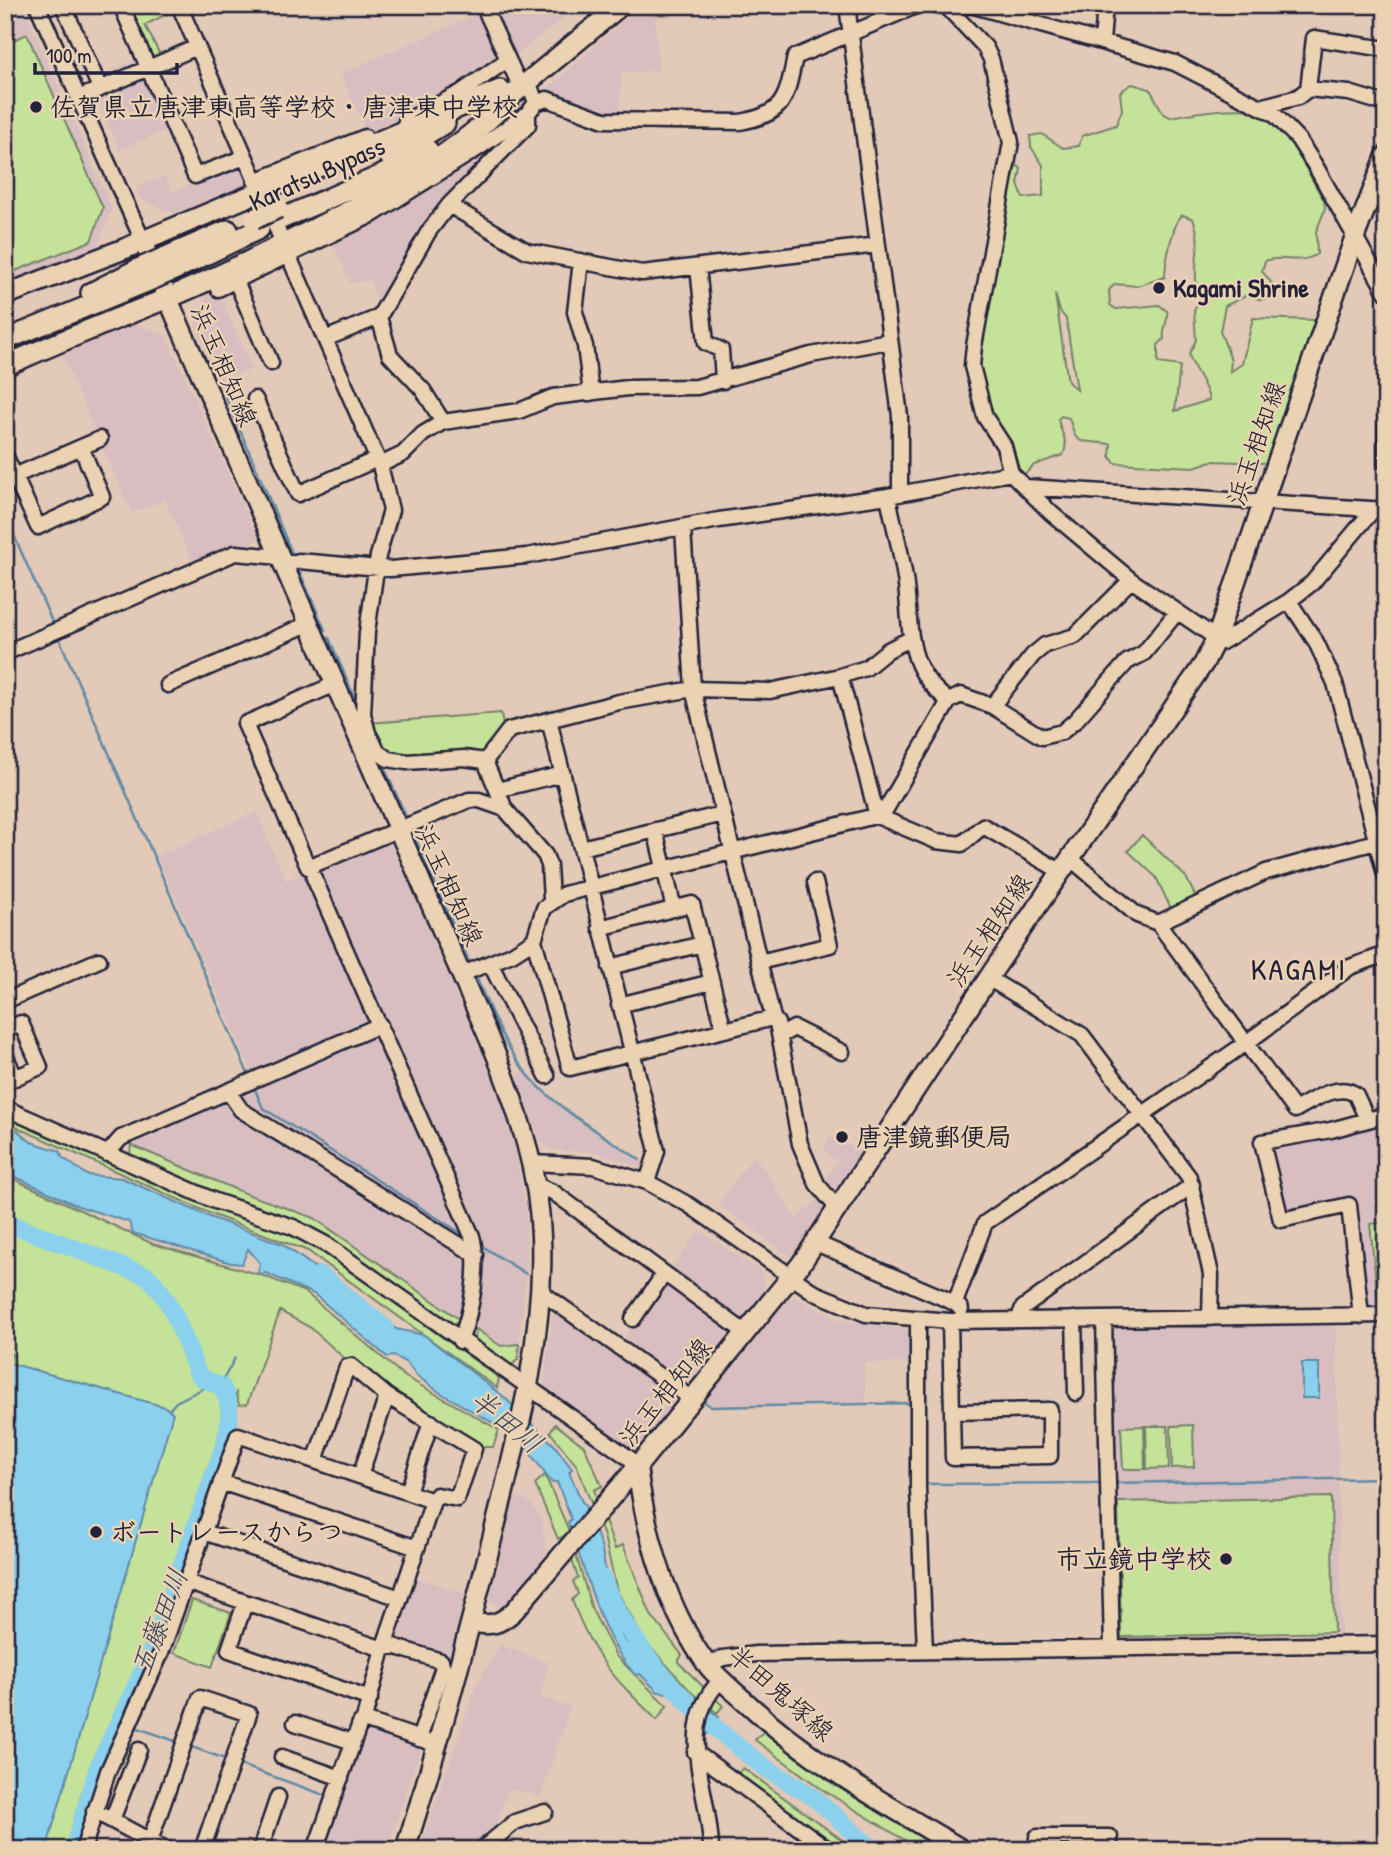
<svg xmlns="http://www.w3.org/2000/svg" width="1391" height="1855" font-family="'Patrick Hand','Klee One',sans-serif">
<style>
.built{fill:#d8bec0}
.green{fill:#c5e299;stroke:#74826a;stroke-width:2;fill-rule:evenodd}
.water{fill:#8bd0ed;stroke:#618aa6;stroke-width:2}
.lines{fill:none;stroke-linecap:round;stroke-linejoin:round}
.stream{stroke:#618aa6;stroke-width:2.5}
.river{stroke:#8bd0ed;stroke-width:18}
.minor-casing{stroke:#22223b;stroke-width:19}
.major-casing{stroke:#22223b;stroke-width:23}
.highway-casing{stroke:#22223b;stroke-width:24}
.minor{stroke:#ead2b2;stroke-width:14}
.major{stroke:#ead2b2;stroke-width:18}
.highway{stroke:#ead2b2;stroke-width:19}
.highway-bridge-casing{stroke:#22223b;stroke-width:24;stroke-linecap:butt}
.highway-bridge{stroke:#ead2b2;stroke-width:19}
.poi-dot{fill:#22223b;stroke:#ead2b2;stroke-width:2.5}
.labels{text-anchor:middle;stroke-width:5;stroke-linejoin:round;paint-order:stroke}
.poi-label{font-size:26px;font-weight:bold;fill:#22223b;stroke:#ead2b2;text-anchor:start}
.street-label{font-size:26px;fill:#22223b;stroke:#ead2b2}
.water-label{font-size:28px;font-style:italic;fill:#37455f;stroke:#ead2b2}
.quarter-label{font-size:30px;letter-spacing:2px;fill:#22223b;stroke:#ead2b2}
</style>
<rect width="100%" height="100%" fill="#e2c9b8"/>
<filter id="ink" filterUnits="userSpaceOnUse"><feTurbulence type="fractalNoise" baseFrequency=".0143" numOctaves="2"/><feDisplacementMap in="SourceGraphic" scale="14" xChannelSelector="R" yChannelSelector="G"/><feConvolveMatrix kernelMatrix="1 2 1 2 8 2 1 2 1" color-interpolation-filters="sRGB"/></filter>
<g filter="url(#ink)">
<path class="built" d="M5,5H23L112,209L97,246L5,283Z
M489,5H580L511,59Z
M642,5H655L658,71L621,72L619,118H602L542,93Z
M483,12L504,59L404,118L366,132L341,73Z
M146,55L176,126L120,150L94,94L98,76Z
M521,124L440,209L381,309L370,280L350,283L331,239Z
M242,162L252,186L180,216L140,199L136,188L164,176L172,192Z
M216,286L252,369L219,381L195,324L208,291Z
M132,323L166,335L258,540L195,568L165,499L132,513L62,356Z
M256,812L286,881L388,836L508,1114L526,1209L527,1266L519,1344L501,1346L314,1218L244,1193L108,1135L252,1072L157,856Z
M524,1071L551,1099L643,1164L640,1167L594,1152L551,1150L539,1140L517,1077Z
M1386,1121V1308H1366L1352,1199L1283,1213L1269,1151L1271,1146L1343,1134Z
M829,1136L868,1154L794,1259L718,1204L754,1155L796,1219L826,1193L821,1185L838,1162L824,1151Z
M699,1230L762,1272L765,1298L639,1454L543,1389L556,1291L623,1340Z
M796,1297L837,1319L914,1331L913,1363H864L866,1403L713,1406L702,1397L781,1301Z
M1336,1325L1341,1638L1114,1642L1109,1328Z
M514,1497L529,1501L541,1519L547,1553L507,1604L499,1605L491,1601L490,1593Z
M411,1576L467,1594L449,1661L390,1642Z
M500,1645L549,1663L540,1697L570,1707L541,1796L509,1789L494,1831L475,1850H419L476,1686Z
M362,1725L422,1745L387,1850H319Z"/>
<path class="green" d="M125,5H176L177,9L145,25L162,59L150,63Z
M27,34L103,208L91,241L5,275V44Z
M1132,84L1150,89L1163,113L1170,117C1193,113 1246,103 1266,115C1289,129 1309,177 1324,200L1325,209L1316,232L1317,254C1299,266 1283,254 1265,261L1262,271L1277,290L1275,295L1261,300L1247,295L1225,306L1220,331L1231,360L1230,372L1242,364L1253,318L1315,320L1266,463L1212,461L1194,467L1115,463L1110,457L1111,444L1081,441L1075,436L1069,418L1061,416L1058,419C1060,432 1070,442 1063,455L1034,465L1025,474L1012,465L985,427L968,378L995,227L1004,223L1013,164L1021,168L1018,184L1023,198L1043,196V165L1031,147L1030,136L1042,134L1063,148L1079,146L1082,136L1116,125L1122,110L1120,92ZM1183,215L1193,219C1205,247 1188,271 1201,298L1194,311L1196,340L1189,354C1193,371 1206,382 1209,400L1175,411L1180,366L1158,363V345L1164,339C1162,328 1169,321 1167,311L1159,305L1116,309L1110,305L1109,290L1115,284L1137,286L1165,277C1165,266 1173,219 1183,215ZM1055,294L1060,311L1066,319L1077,390L1068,382Z
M501,713L504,732L484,758L409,759L385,753L369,723Z
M1142,835L1186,877L1197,900L1172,911L1156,877L1128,851Z
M8,1113L287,1232L326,1253L499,1378L497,1388L308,1251L211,1214L7,1123Z
M131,1145L244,1193L314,1218L459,1319L453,1325L332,1238L298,1221L222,1195L130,1154Z
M5,1175L153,1244L264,1276L305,1292L404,1376L499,1430L493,1447H478L389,1392L349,1358H344L311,1328L280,1311L247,1404L239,1405L236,1393L152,1636L81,1795L67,1850H5Z
M1386,1222V1303H1378L1370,1224Z
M476,1329L501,1346L519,1344L518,1359L511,1366L475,1340Z
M555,1424L584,1446L602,1486L594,1490L615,1549L623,1545L651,1615L682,1655L678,1662L723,1706L717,1713L692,1693L644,1640L617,1591L604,1536L577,1466L550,1432Z
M1193,1425L1194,1467L1172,1468L1171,1426Z
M1144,1426L1145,1469H1123L1121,1427Z
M1168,1426L1169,1468L1147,1469L1146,1426Z
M545,1475L569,1531L592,1610L616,1656L667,1706L657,1720C613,1677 594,1659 572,1600L578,1594L573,1581L578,1578L564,1536L558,1539L535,1484Z
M1331,1497L1334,1632L1121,1637L1118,1502Z
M192,1600L231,1613L212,1667L174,1653Z
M764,1731L836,1786L946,1850H921L823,1790L755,1740Z
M743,1768L856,1850H834L736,1775Z"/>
<path class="water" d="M5,1128L17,1130L31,1142L60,1151L62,1157L87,1175L122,1178L210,1217L282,1244L324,1274L349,1304L384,1320L396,1329L424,1335L504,1397L555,1446L572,1469L569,1472L583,1504L589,1510L602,1550L613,1612L625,1641L652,1660L674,1687H678L676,1694L687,1700L694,1698L719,1717L707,1734C700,1729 701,1721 696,1714C692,1707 677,1701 671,1693L658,1692L640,1674L635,1675C599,1635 588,1576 568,1522L571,1519L557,1482L552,1483L527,1449L502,1428L439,1392L416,1375L407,1363L394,1356L387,1357L314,1294L266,1273L258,1274L260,1263L248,1249L242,1264L231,1263L133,1233L129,1222L78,1206L5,1172Z
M5,1352L12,1354L10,1363L165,1407L173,1413L46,1850H5Z
M1302,1363H1319V1398H1302Z"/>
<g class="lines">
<path class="stream" d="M226,397L292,553
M5,515L54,626
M299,570L325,630
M58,636L249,1076
M329,638L356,701
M385,769L408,821
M411,828L471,966
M475,974C489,1007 502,1042 524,1070C554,1108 601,1133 640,1160
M253,1085L263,1108L464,1235
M479,1244L526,1274
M572,1305L615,1335
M702,1400L711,1407L913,1403
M170,1409L176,1402L224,1378L235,1358
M1113,1483L1386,1478
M924,1484L1102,1483
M135,1727L178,1742
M189,1746L228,1760
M238,1764L327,1796"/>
<path class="river" d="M5,1222L147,1276C173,1299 185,1341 197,1372L202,1378L222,1387C233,1407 230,1425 224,1446L148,1660L99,1764L73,1850
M320,1275L385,1328
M602,1578C634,1656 693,1713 759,1763C776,1776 797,1785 814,1798C836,1814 853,1835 875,1850"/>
<g class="minor-casing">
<path id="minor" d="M37,5L143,241
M63,5L100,88
M121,5L195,176L245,157
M179,5L380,465L391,510L378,556L367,632L363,714L368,733L378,752L388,759L407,762L464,758L485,761
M483,5L516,77
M847,5L900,416V493
M945,5L985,47L991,59L1011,142L974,346L972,366L985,417L1004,446L1011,473L1051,513L1131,580L1222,642L1289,601L1312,583L1373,510
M971,5L1175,63L1274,114L1298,139L1316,167L1386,292
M1102,42L1105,5
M1308,89L1314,38L1386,49
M79,98L197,47
M536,103L547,99L604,120L740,122C786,114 786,98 795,57L918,5
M1260,107L1298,97L1308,89L1349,93L1386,104
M406,121L460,93L507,60
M255,181L365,137
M449,205L527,251L642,273L878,245
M581,261L575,312L585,346L591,393
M698,267L706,343L721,350L723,381
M236,281L271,363
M218,289L372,215L480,147L528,113L536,103L529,83
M379,317L390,355L423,390L443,422
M325,339L379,317L429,231L449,205L528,125V113
M1386,397V463
M255,399L298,494L377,459
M5,455L38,527L102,497L81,447
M380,465L403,454L423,434L443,422L519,411L553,397L628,388L697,387L811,355L889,341
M5,480L100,439
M1026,487L1386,510
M888,496C894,529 905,563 907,596C911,640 910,672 949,701
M683,528L693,689L773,1018L777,1023L800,1144L817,1184L838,1209
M283,565L299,561L391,569L527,556L719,520L888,496L1011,473
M1289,601L1316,642L1335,683L1386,878
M5,653L235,553L280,557
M840,676L877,816L936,841L962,844L983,826L1060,871
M168,685L308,624
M333,685L245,724L308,867L469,800H479L505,809
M992,706L1033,655L1045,645L1075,636L1131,580
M549,720L657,1151L647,1182
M485,761L509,730L619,702L693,689L770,691L840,676L866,668L888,650L910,639
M485,761L505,809L545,855L549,865L551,900
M497,790L563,774
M655,830L674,909
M581,848L723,814
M1070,858L1137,915L1158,923L1266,872L1386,839
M314,878L472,1236C480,1267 472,1311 460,1341
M1158,923L1295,1110C1311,1101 1340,1081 1356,1095L1367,1119
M600,928L692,904L724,1030
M534,940L570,1068L773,1018
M759,962L830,945L815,882
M490,963L547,1076
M610,967L702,944
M460,975L512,954L534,940L544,908L564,894L883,814L949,701L961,695L992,706L1042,737L1062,732L1075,721L1127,662L1144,653L1177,612
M988,978L1082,1035L1189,1177L1211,1274L1210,1318
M5,1001L99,960
M619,1005L712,982
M5,1030L21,1023L40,1067L5,1082
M780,1036L794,1028L842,1052
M5,1054L15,1078
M228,1091L241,1110L476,1255
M5,1108L215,1201L293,1227L327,1245L632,1460L637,1467
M107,1154L121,1138L380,1025
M532,1163L593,1166L647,1182L689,1205L815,1293L866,1314L950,1321L1386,1315
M536,1185L553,1192L746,1333
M816,1243L955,1303L961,1309
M541,1292L692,1399
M955,1303L985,1223L1246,1043L1350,967L1386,954
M1361,1316L1349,1205L1281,1220L1262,1142L1331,1130L1386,1115
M633,1319L664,1274
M1074,1319L1076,1393
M1104,1319L1112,1647
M1018,1320L1023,1308L1192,1185
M918,1321V1488L925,1650
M950,1321L953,1458L1050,1456V1410L952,1412
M315,1461L347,1367L351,1366L387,1396L474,1449L457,1499L437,1495L433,1501L383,1649L365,1715L367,1721L438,1745
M360,1476L387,1396
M221,1482L417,1548
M408,1492L431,1422
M204,1532L400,1598
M186,1582L383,1649L393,1646L441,1661L443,1667L419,1739
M245,1603L229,1650L370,1699
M707,1665L723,1658L756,1654L1386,1644
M295,1723L353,1742
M695,1752L829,1850
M282,1757L341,1778
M94,1811L167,1850
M112,1820L139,1750
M150,1841L200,1698L249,1714L202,1850
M83,1850L108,1771L161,1653L238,1435L433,1501
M260,1850L278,1797
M315,1850L360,1723L365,1719
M481,1850L515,1822L545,1812
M711,1850C711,1793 673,1727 721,1680
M1037,1850V1837H1110V1850"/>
</g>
<g class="major-casing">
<path id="major" d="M143,241L497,1057C519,1115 539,1173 541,1236C545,1341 516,1442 491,1543C465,1646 438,1749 405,1850
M637,1467C646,1534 666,1606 705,1662C717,1678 733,1690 747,1703C812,1763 887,1805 963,1850
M471,1622C490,1627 501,1624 515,1610L637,1467L801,1264L993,971L1204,663L1216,639L1354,239L1386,156"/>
</g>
<g class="highway-casing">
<path id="highway" d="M500,105L621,5
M390,157L445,123
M281,219L382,175L428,150
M168,256L228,230
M174,270L259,229
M91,293L138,269
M5,295L124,249L500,90
M5,340L144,283
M5,366C59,341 114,320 168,298C230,272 291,241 351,210C408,179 467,145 511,97"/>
</g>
<use href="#minor" class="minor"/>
<use href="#major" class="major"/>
<use href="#highway" class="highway"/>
<g class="highway-bridge-casing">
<path id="highway-bridge" d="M254,219L278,208
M138,269L168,256
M144,283L174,270"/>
</g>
<use href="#highway-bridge" class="highway-bridge"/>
</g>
</g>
<g class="poi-dot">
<circle cx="36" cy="107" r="7"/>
<circle cx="1159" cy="288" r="7"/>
<circle cx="842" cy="1137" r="7"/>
<circle cx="96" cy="1532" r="7"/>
<circle cx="1226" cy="1559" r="7"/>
</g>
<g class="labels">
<g class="poi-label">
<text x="50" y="116">佐賀県立唐津東高等学校・唐津東中学校</text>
<text x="1173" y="297">Kagami Shrine</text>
<text x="856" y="1146">唐津鏡郵便局</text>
<text x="110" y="1541">ボートレースからつ</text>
<text x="1212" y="1568" text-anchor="end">市立鏡中学校</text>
</g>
<g class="street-label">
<text transform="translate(317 174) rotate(-24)" y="9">Karatsu Bypass</text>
<text transform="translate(224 365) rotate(67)" y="9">浜玉相知線</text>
<text transform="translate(1256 443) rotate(-71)" y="9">浜玉相知線</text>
<text transform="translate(449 885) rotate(66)" y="9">浜玉相知線</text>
<text transform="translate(989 930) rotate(-56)" y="9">浜玉相知線</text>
<text transform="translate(665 1392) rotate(-51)" y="9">浜玉相知線</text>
<text transform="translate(781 1693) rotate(41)" y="9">半田鬼塚線</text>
</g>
<g class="water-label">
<text transform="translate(507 1421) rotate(39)" y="10">半田川</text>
<text transform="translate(159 1622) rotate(-69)" y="10">五藤田川</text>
</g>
<g class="quarter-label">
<text x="1299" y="980">KAGAMI</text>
</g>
</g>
<rect width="1391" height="1855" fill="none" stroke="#ead2b2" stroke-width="28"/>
<rect x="14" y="14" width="1363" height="1827" fill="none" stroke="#22223b" stroke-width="2.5" filter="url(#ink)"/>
<path d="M35 63v10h142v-10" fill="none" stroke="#22223b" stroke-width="3.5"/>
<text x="46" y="63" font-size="21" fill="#22223b" stroke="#ead2b2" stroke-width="5" paint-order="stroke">100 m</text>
</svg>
